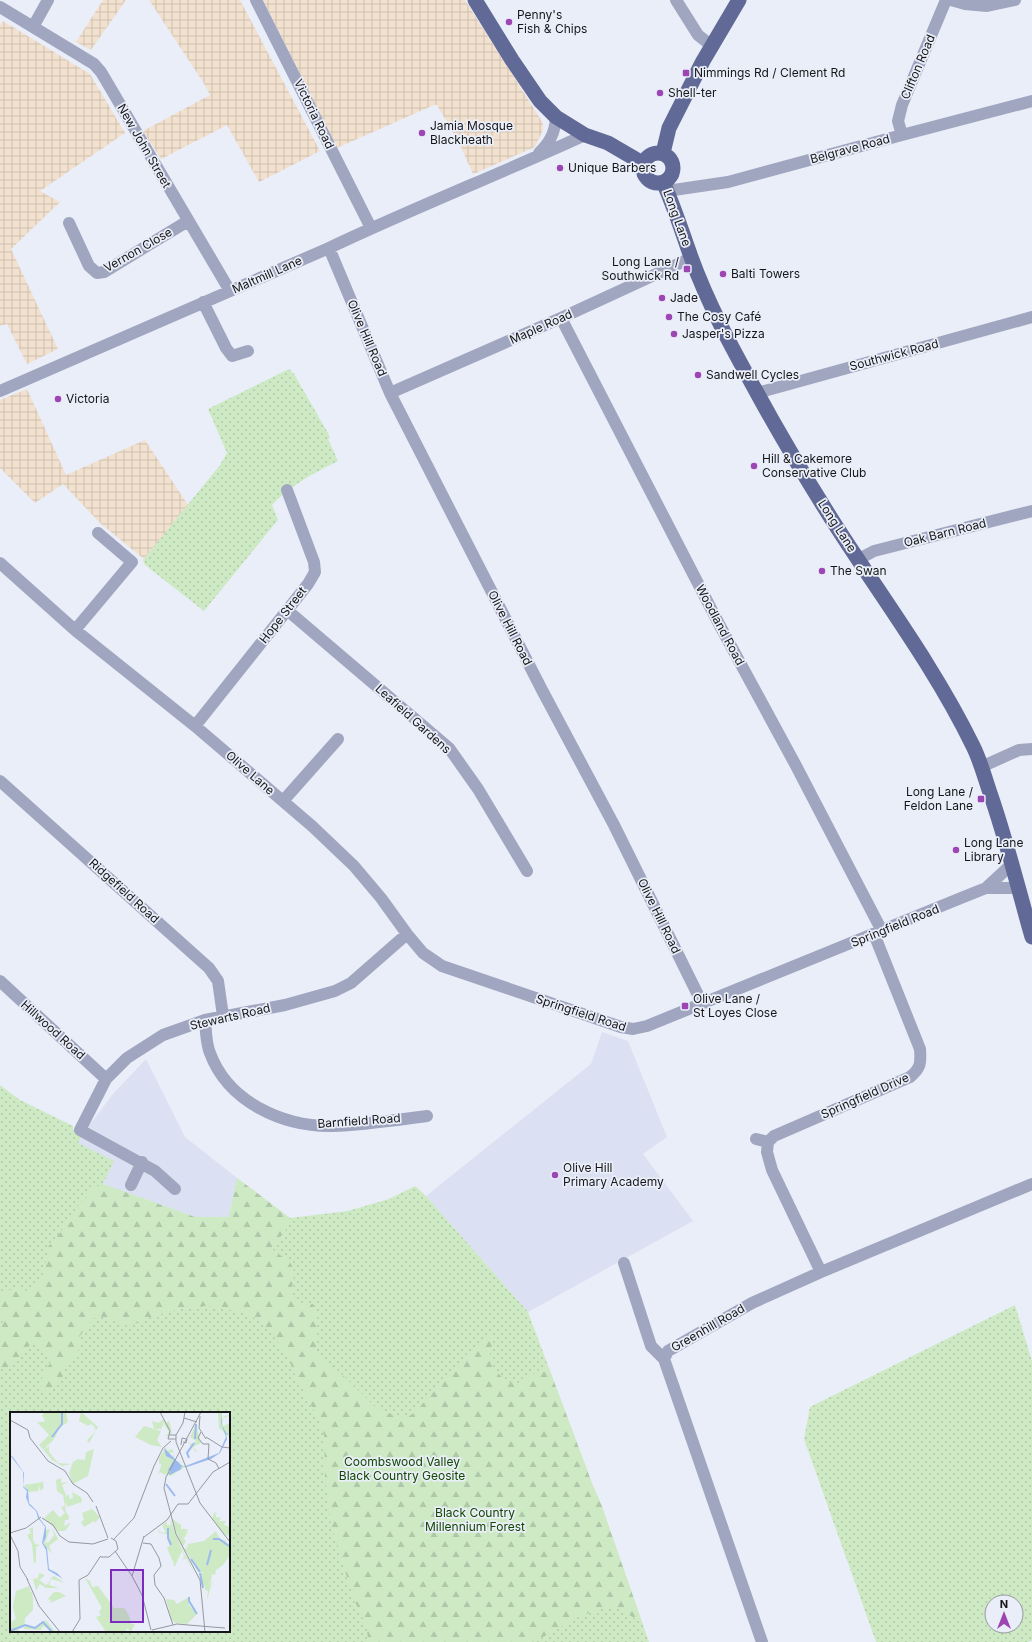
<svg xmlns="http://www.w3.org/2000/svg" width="1032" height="1642" font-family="Inter,sans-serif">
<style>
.built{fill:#dbe1f2}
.industrial{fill:url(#industrial-grid)}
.grass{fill:url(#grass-dots);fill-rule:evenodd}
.forest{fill:url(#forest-firs)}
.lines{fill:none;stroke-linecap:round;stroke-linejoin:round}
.minor{stroke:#a1a6c0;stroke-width:12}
.major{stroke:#616a96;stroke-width:15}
.poi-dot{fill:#9d46b3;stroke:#eaeef8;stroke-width:1.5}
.labels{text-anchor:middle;stroke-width:3.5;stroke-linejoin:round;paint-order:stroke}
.poi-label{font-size:12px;fill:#15161a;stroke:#eaeef8;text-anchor:start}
.street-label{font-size:12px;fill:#15161a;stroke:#eaeef8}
.park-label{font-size:12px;fill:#124700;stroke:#eaeef8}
.inset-river{fill:none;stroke:#9bbaef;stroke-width:2}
.inset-road{fill:none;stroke:#95989f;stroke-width:1}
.view{fill:#7b2cbf;fill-opacity:0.15;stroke:#7b2cbf;stroke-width:2}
.inset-edge{fill:none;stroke:#15161a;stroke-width:2}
</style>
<defs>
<pattern id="industrial-grid" width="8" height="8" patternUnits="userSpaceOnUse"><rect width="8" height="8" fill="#f2e1cf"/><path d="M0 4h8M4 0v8" fill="none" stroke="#cfc0b1"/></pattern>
<pattern id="grass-dots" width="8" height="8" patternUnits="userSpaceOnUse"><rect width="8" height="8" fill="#cdeac5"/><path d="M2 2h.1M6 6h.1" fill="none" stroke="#afc8a9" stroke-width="1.8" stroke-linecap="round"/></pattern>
<pattern id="forest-firs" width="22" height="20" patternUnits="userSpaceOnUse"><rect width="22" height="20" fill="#cdeac5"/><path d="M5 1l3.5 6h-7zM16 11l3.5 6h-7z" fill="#afc8a9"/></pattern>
</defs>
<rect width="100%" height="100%" fill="#eaeef8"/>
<path class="built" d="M602,1032L628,1041L667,1137L643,1154L693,1221L528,1312L426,1196L591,1064Z
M146,1059L185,1137L237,1178L229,1217H195L103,1184L78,1142L82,1135L113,1094Z"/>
<path class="industrial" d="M103,0H126L91,50L76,42Z
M149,0H240L320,151L259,182L227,125L161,159L143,131L210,95L203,82Z
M263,0H465L543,123V130L535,147L473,174L459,143L437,105H434L337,148Z
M3,21L90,74L125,133L40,191L60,202L11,249L58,349L27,364L7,324L0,326V26Z
M27,389L66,475L145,440L188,505L144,559L100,523L63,484L35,503L0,468V400Z"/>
<path class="grass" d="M289,369L294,374L328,433L330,438L328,439L338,461C311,475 294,483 272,505L278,520L204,611L145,565L143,560L220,465L227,453L208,409Z
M0,1085L20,1100L73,1126V1130L82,1135L78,1143L114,1161L103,1184L195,1217H229L237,1178L290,1218L348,1211L389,1199L415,1186L426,1196L528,1312L593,1486L601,1504L649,1642H0ZM11,1413H229V1631H11Z
M1015,1305L1032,1361V1640L1028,1642H876L804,1439L810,1407ZM992,1602H1016V1626H992Z"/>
<path class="forest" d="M237,1178L290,1218L286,1230L271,1248C276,1252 280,1255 286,1259C299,1268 293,1284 289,1296L298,1302L313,1304L316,1314L317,1355L329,1363L347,1379L377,1409L395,1416L406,1418L414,1413L462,1361L486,1339L491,1337L492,1349L488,1358C496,1372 509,1392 527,1379C538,1372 534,1370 549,1368L593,1486L601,1504L642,1622L629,1615L622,1609L613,1607L599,1609L579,1617L534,1642H368L367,1627L354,1600L331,1525L325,1477L324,1435L317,1416L295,1375L287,1355L273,1335L261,1322L244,1312L206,1306L182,1308L147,1318L130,1326L108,1320L101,1316L94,1318L79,1337C82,1356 72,1356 64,1371C63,1373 63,1377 61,1380C58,1388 49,1394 41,1389L43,1371L50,1364L48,1354L34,1342L22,1352L18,1361L6,1370L0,1369V1327L4,1319L0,1312V1296C10,1289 15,1286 26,1291L41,1281L45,1269L48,1247L60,1233L80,1203L87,1197L89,1190L103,1184L195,1217H229Z"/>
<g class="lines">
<path class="minor" d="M256,0L371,228
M676,0L698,35L712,46
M951,0L965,4L987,6L1015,0
M0,7L94,64L101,72L230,291
M33,27L48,0
M902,135L898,121L902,105L946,0
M539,153C550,142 555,133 556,117
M667,191L728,182L902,135L1032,101
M69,223L89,266L97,273L104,272L188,221
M329,248L390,393L542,690L614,825L702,1003
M203,302L226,348L232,356L248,351
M561,318L719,624L794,762L882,931
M0,391L329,248C413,208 500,174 585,135
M390,393L561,318L691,258
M757,393L1032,317
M859,559L874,551L1032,511
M0,563L75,630L195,726L312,826L354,866L381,898L407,934L423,953L442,966L621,1027L633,1029L647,1026L961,898L986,888L1012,864
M287,610L449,748L478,789L527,871
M75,630L132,562L98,533
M195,726L308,584L315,572L314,562L287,490
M981,767L1019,750L1032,749
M0,781L209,968L218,981L223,1016
M283,801L338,739
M986,888H1019
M0,981L106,1079
M205,1020C206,1031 206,1044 210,1053C228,1102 283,1127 333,1126C364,1125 396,1120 427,1116
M756,1139L768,1142L767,1152L772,1170L821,1272
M768,1142L774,1136L910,1077C921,1068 921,1063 920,1049L874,934
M131,1185L142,1162
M175,1189L155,1171L80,1130L106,1079L127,1058L163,1035L205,1020L285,1005L335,991L351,983L407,934
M624,1263L651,1346L664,1359
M762,1642L664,1359L668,1351L752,1303L821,1272L1032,1184"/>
<path class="major" d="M475,0L512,60L540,101L556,117L585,135L608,143L644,164
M663,153L669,128L703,61L739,0
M643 168a15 15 0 1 1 30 0a15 15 0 1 1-30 0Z
M663,182C674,206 682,232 691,257C708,304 732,348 756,391C781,437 808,482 836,526C883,599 935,668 973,746C980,760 984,775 989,790C1006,838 1018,888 1032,937"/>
</g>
<g class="poi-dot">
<circle cx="509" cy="22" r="4"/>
<rect x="682" y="69" width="8" height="8" rx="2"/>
<circle cx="660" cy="93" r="4"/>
<circle cx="422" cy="133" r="4"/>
<circle cx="560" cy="168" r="4"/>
<rect x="683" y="265" width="8" height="8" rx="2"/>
<circle cx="723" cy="274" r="4"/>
<circle cx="662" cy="298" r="4"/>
<circle cx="669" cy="317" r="4"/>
<circle cx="674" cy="334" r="4"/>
<circle cx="698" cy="375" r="4"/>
<circle cx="58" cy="399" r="4"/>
<circle cx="754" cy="466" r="4"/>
<circle cx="822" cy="571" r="4"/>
<rect x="977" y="795" width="8" height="8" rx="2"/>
<circle cx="956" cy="850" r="4"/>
<rect x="681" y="1002" width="8" height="8" rx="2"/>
<circle cx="555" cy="1175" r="4"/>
</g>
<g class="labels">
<g class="poi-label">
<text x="517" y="19">Penny's<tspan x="517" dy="14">Fish &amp; Chips</tspan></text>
<text x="694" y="77">Nimmings Rd / Clement Rd</text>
<text x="668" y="97">Shell-ter</text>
<text x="430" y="130">Jamia Mosque<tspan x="430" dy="14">Blackheath</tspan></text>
<text x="568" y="172">Unique Barbers</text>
<text x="679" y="266" text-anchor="end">Long Lane /<tspan x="679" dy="14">Southwick Rd</tspan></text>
<text x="731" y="278">Balti Towers</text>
<text x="670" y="302">Jade</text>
<text x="677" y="321">The Cosy Café</text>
<text x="682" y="338">Jasper's Pizza</text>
<text x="706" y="379">Sandwell Cycles</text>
<text x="66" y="403">Victoria</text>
<text x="762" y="463">Hill &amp; Cakemore<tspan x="762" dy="14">Conservative Club</tspan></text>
<text x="830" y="575">The Swan</text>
<text x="973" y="796" text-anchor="end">Long Lane /<tspan x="973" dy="14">Feldon Lane</tspan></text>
<text x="964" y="847">Long Lane<tspan x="964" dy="14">Library</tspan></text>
<text x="693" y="1003">Olive Lane /<tspan x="693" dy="14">St Loyes Close</tspan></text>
<text x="563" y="1172">Olive Hill<tspan x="563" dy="14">Primary Academy</tspan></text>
</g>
<g class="street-label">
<text transform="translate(918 67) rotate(-67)" y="4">Clifton Road</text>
<text transform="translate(314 114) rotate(64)" y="4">Victoria Road</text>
<text transform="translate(144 146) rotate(60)" y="4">New John Street</text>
<text transform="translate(850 149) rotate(-15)" y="4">Belgrave Road</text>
<text transform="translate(677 218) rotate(70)" y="4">Long Lane</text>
<text transform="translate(138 250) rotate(-30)" y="4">Vernon Close</text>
<text transform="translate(267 275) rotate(-24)" y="4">Maltmill Lane</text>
<text transform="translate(541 327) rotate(-24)" y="4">Maple Road</text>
<text transform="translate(367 338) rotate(67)" y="4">Olive Hill Road</text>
<text transform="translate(894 355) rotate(-15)" y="4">Southwick Road</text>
<text transform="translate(837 526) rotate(57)" y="4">Long Lane</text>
<text transform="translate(945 533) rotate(-14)" y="4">Oak Barn Road</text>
<text transform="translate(283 615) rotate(-52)" y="4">Hope Street</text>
<text transform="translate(720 625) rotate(62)" y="4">Woodland Road</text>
<text transform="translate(510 628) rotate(63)" y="4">Olive Hill Road</text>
<text transform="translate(413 719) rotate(42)" y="4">Leafield Gardens</text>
<text transform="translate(250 773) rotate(41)" y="4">Olive Lane</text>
<text transform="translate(124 891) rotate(42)" y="4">Ridgefield Road</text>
<text transform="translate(659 916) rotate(64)" y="4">Olive Hill Road</text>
<text transform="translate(895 926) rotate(-22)" y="4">Springfield Road</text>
<text transform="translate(581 1013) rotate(18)" y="4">Springfield Road</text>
<text transform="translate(230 1017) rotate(-13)" y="4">Stewarts Road</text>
<text transform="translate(53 1030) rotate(42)" y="4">Hillwood Road</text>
<text transform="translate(865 1096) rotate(-24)" y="4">Springfield Drive</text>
<text transform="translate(359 1121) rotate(-4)" y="4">Barnfield Road</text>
<text transform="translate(708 1328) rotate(-30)" y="4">Greenhill Road</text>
</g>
<g class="park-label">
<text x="402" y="1466">Coombswood Valley<tspan x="402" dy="14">Black Country Geosite</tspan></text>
<text x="475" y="1517">Black Country<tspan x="475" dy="14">Millennium Forest</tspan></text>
</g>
</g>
<g transform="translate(10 1412)">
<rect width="220" height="220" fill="#eaeef8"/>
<path d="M34,0H56L58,10L46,18L43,28L34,37L29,33L39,23L30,11H39L32,4ZM208,0H212V8L215,4L220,3L214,6L212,10L213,14L220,11V23L217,24V27L216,22L209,16ZM153,7L155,10L151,14H152V13L154,12L159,9L162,19L160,17L162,21L156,25L155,26L159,20L154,12L151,17H144L151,19L147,28L152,35L141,33L125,25L134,14L144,17L142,9L149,11ZM156,35L157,39L162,37L164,40L159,41L163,46L164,40V47L168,50L172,49L169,51L175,55L161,64L150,60L148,63L152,53L149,51V46ZM84,37L78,64L63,72L59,61L63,50L68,47L75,48L76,40ZM32,66L33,69L34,78L33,76L30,79L29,73L28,79L19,80L14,73L33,70ZM62,80L71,85L72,90L57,95L56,86L58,82L60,87L63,86ZM82,97L90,105L85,111L84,109L74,115L71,110L74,108L72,101ZM196,98L202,107L204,100L208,102H205L207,106L211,105L209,109H216L214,113L220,115V122L217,124L212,119L220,129L209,116ZM159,105L172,138L167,145L165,154L157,136L161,132L152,113L156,110L158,114L161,113ZM161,106L171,113V117H177L178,122L176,120V124L173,126L176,129L173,135L176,137L177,132V138L178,132L194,129L206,119L210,127L215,128L219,134L220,131V143L213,153L206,158L205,163L195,160L202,162L200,174H193L190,161L194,160H190L172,134ZM75,166L80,169L82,175L88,174L104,196H114L117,200L122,212H125L121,220L117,216L115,220H96L86,205L91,203L89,200L92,196ZM19,174L23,187V198L15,206L14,215L0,220V211L6,207L3,194L6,179Z" fill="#cdeac5"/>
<path d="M71,0L88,15L79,31L77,28L86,19L84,14L81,12L78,14L69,9ZM33,5L43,15L40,19L38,17L41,14L31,12L39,23L27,10H35ZM186,12L191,31L183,35L186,39L188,37L186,40L178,30L182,32L186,29L180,25ZM52,13L48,17L46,24L39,33V40L48,51L61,52L52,54L42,48L30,34L34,37L38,35L46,18ZM154,45L160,47L158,51L162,49L160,46L162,49L157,56L155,63L150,60L148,63ZM51,66V71L58,70L52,73L57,86L55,98L59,105L58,108H55L54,114L61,111L58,115L49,114V106L55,101L51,95L55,94L53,83L47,79L46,68ZM158,112L175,143L174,146L176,143L184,160L176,146L173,148L174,143L172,139L165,154H163L170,138L163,123L164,129H162L158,120L162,132L158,136L161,133L157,122L149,121L148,116L150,120L155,121ZM23,115V128L25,132L30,133L26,135V150L24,152L22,132L17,123L21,121L19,117ZM42,116L48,127L39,134L42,142L33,131L36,118L40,117L35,131L39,130L44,123ZM177,140L188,156L201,162L202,165H195V173L200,174L203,167L197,188L198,179L195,178L194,160H188ZM29,161L35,163L29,168L36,173L38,172L41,166L44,164L55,171L41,167L39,173L49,176H36L30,172L26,178L23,167L28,166ZM17,180H22L23,187L17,185L14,188L12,193L17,195L12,199H16L17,202L21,195L23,197L15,206L14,215H9L8,220H0V211L6,207L3,194L7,184H15ZM44,180H49L56,184L40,191L41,188L38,187ZM103,196H108L113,203L118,202L121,210L117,212L122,213L120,217L116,216L115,220L108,217L112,213L108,200L100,202L94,209L98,203H94V201H99ZM36,208L45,220L33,214L31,218L14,217L15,213L25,215Z" fill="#cdeac5"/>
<path d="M43,98L51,107L49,114L58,115L55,119H48L34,106ZM179,185V193L187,202L177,212L165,211L161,207L156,187L164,188L167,192Z" fill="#cdeac5"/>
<path d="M211,0L212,13L216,21L219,22H216L217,27L210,41L201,47L177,55H171L159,62L161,60L158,58L164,48L156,44L154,36L173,55L209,41L216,25L211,11ZM0,43L3,45L14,61L13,74L18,78L19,91L27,99L30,107L36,115V125L33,131L37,136L39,157L47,161L53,167L38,158L36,138L32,131L35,115L28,106L26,99L19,93L16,85L17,79L13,75V60Z" fill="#9bbaef"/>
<path class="inset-river" d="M42,25L52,12V0M185,27L186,12M179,46L177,41L184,31M159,62L171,56M156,72L165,84M158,116V126L161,133M203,127H209L219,134M181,147L190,160M197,153L201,138M190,161L193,176M179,185V189L187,202M0,219L15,213L25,216L33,210L42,220"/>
<path class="inset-road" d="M150,0L160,19L158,27H166M191,0L156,65L154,76L166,122L190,168L195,220M190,4L189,16L196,27M174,6L187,10M0,8L18,18L20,26L38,49L55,59L63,72L77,81L83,90M191,20L188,26L193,32M159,23H166V30L190,91L220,130M166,23L173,11L175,0M196,25L212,35L220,36M193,32H199L198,47L206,51L209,57M171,33L172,26L177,27L176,31L173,30M178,92L203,60L220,50M86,94L98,126M32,106L43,113L50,124L59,130L83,132L98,127M0,121L16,116L31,105M0,123L8,139L10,155L18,168M134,124L122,164L132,183L141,218M134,125L157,108L168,92H178M104,127L124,106L144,54L153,36L161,29M133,131L141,132L149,146L151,154L144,163L145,173L154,186L163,213M105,139L122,164M91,145H99L108,137L106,129L101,126M17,167L29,194L50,220M202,215L215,216M142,218L167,212L202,215M62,220L70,207L69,168L78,163L90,145L91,144L89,146"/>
<path class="view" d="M101,158H133V210H101Z"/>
<rect width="220" height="220" class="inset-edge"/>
</g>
<g transform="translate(1004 1614)"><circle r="19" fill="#eaeef8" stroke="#95989f"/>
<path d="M0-3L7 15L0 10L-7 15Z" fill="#9d46b3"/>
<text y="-6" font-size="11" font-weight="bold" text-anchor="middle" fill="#15161a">N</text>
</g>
</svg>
